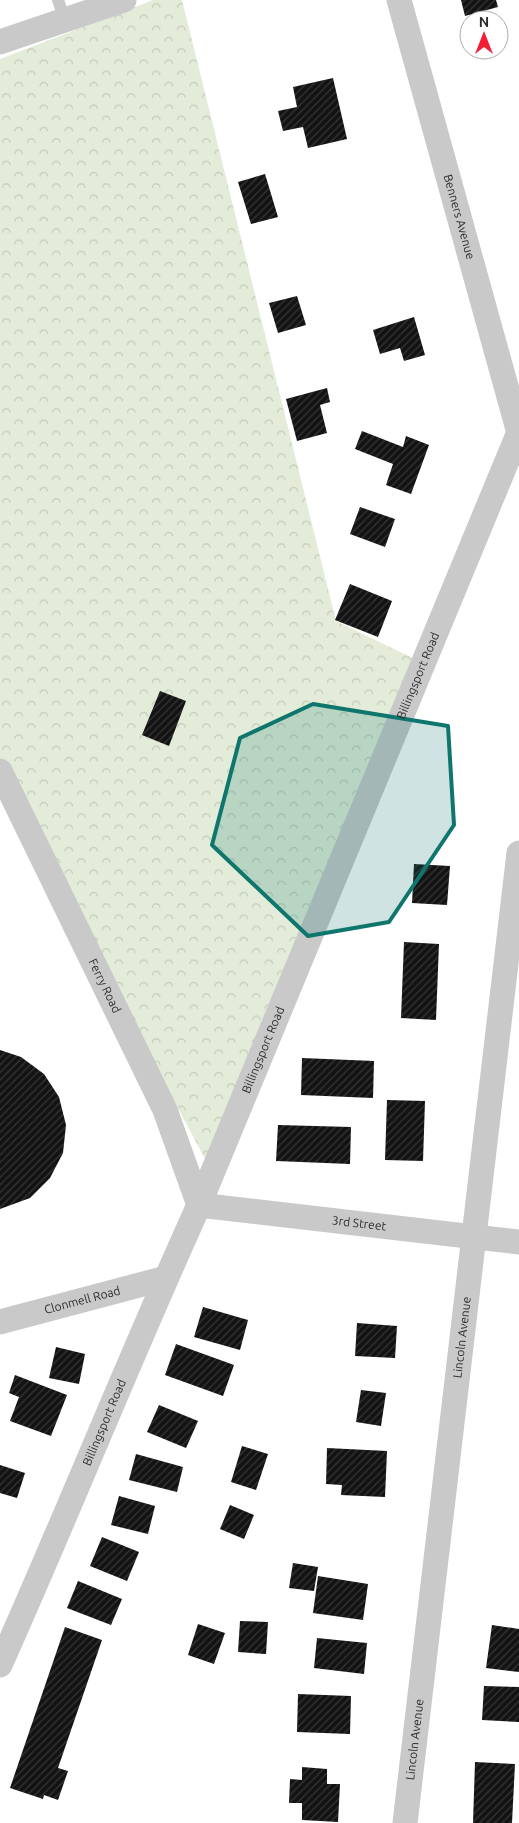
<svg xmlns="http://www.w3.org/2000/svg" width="519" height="1823" font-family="Ubuntu,sans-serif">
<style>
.park{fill:url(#park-crowns)}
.building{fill:url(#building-hatch)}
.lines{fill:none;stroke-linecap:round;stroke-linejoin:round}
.lane{stroke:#c9c9c9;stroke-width:12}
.street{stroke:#c9c9c9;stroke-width:25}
.marked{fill:#0f766e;fill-opacity:0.2;stroke:#0f766e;stroke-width:4;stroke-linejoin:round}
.labels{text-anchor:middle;stroke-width:5;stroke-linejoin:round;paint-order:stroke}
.street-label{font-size:12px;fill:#2c2c2c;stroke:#fff}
</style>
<defs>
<pattern id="park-crowns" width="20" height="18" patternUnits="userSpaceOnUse" patternTransform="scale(1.25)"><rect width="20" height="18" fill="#e3ecd8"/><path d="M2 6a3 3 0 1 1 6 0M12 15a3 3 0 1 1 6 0" fill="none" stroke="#c3cbba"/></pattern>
<pattern id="building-hatch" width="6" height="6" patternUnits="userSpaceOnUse" patternTransform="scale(1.25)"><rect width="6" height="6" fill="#131313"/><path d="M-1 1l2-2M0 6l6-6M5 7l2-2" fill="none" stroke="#363636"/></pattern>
</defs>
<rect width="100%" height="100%" fill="#fff"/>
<path class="park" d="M153,0H182L336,621L421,662L210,1168L91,946L0,764V59Z"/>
<path class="building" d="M461,0H496L498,7L465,16Z
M333,78L347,139L308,148L303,127L283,131L278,111L297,107L293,87Z
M265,174L278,217L251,224L238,182Z
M297,296L306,325L278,333L269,303Z
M414,317L425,355L404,361L400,348L380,354L373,330Z
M327,388L330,402L320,405L327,433L297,441L286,399Z
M362,431L403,447L406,436L429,445L411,494L386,485L393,464L355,449Z
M360,507L395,519L385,547L350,534Z
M350,584L392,601L378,637L335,620Z
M160,691L186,701L169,746L142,735Z
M414,864L450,866L447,905L412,903Z
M404,942L439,944L436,1020L401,1018Z
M0,1050L21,1057L44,1074L59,1097L66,1125L63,1153L50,1178L30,1198L0,1209Z
M302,1058L374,1061L373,1098L301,1095Z
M387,1100L425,1101L423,1161L385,1160Z
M278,1125L351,1127L350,1164L276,1161Z
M203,1307L248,1320L240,1350L194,1337Z
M357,1323L397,1326L395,1358L355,1356Z
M176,1344L234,1365L223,1396L165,1375Z
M56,1347L85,1354L79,1384L49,1378Z
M15,1375L67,1395L51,1436L10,1421L19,1397L9,1393Z
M361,1390L386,1393L381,1426L356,1422Z
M159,1405L198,1421L186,1448L147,1432Z
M242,1446L268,1454L256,1490L231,1482Z
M327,1448L387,1451L385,1497L341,1495L342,1485L326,1484Z
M136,1454L183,1467L177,1492L129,1480Z
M0,1465L25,1473L17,1498L0,1493Z
M119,1496L155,1506L148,1534L111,1525Z
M230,1505L254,1515L244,1539L220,1529Z
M102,1537L139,1552L127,1581L90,1566Z
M293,1563L318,1567L314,1591L289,1588Z
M318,1576L368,1584L363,1620L313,1613Z
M78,1581L122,1599L111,1625L67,1608Z
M240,1621L268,1622L266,1654L238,1652Z
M198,1624L225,1633L214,1664L188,1655Z
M492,1625L519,1629V1672L486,1668Z
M65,1627L102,1640L58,1768L68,1771L58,1800L44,1795L43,1799L10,1788Z
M317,1638L367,1643L364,1674L314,1668Z
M484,1686L519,1687V1722L482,1720Z
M298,1694L351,1696L350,1734L297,1732Z
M475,1762L515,1764L512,1823H473Z
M302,1767L327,1769V1784H340L338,1822L302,1820V1803H289L290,1779L302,1780Z"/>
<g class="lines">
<path class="lane" d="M58,0L65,20"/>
<g class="street">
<path id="s1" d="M399,0L519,433"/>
<path d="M0,42L124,0"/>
<path id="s2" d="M0,771L165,1110L199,1205L519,1242"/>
<path id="s3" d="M0,1322L166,1278"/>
<path id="s4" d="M0,1665C68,1513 130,1357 199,1205L519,432"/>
<path id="s5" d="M405,1823L519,853"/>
</g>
</g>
<path class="marked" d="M313,704L448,726L454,825L389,922L308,936L212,845L240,738Z"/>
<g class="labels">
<g class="street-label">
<text dy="4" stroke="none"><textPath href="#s1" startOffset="225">Benners Avenue</textPath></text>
<text dy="4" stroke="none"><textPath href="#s4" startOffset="1074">Billingsport Road</textPath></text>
<text dy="4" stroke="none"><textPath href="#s2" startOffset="239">Ferry Road</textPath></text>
<text dy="4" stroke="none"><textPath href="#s4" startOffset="669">Billingsport Road</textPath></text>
<text dy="4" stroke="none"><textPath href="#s2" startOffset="639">3rd Street</textPath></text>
<text dy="4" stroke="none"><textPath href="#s3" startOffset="85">Clonmell Road</textPath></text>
<text dy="4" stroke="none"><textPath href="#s5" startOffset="489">Lincoln Avenue</textPath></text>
<text dy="4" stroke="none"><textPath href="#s4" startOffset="264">Billingsport Road</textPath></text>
<text dy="4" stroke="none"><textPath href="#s5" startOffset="84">Lincoln Avenue</textPath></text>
</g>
</g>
<g transform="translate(484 35)"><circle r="24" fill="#ffffff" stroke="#ababab"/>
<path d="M0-4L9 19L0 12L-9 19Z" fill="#f41d33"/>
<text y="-8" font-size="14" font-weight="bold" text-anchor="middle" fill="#2c2c2c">N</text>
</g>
</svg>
